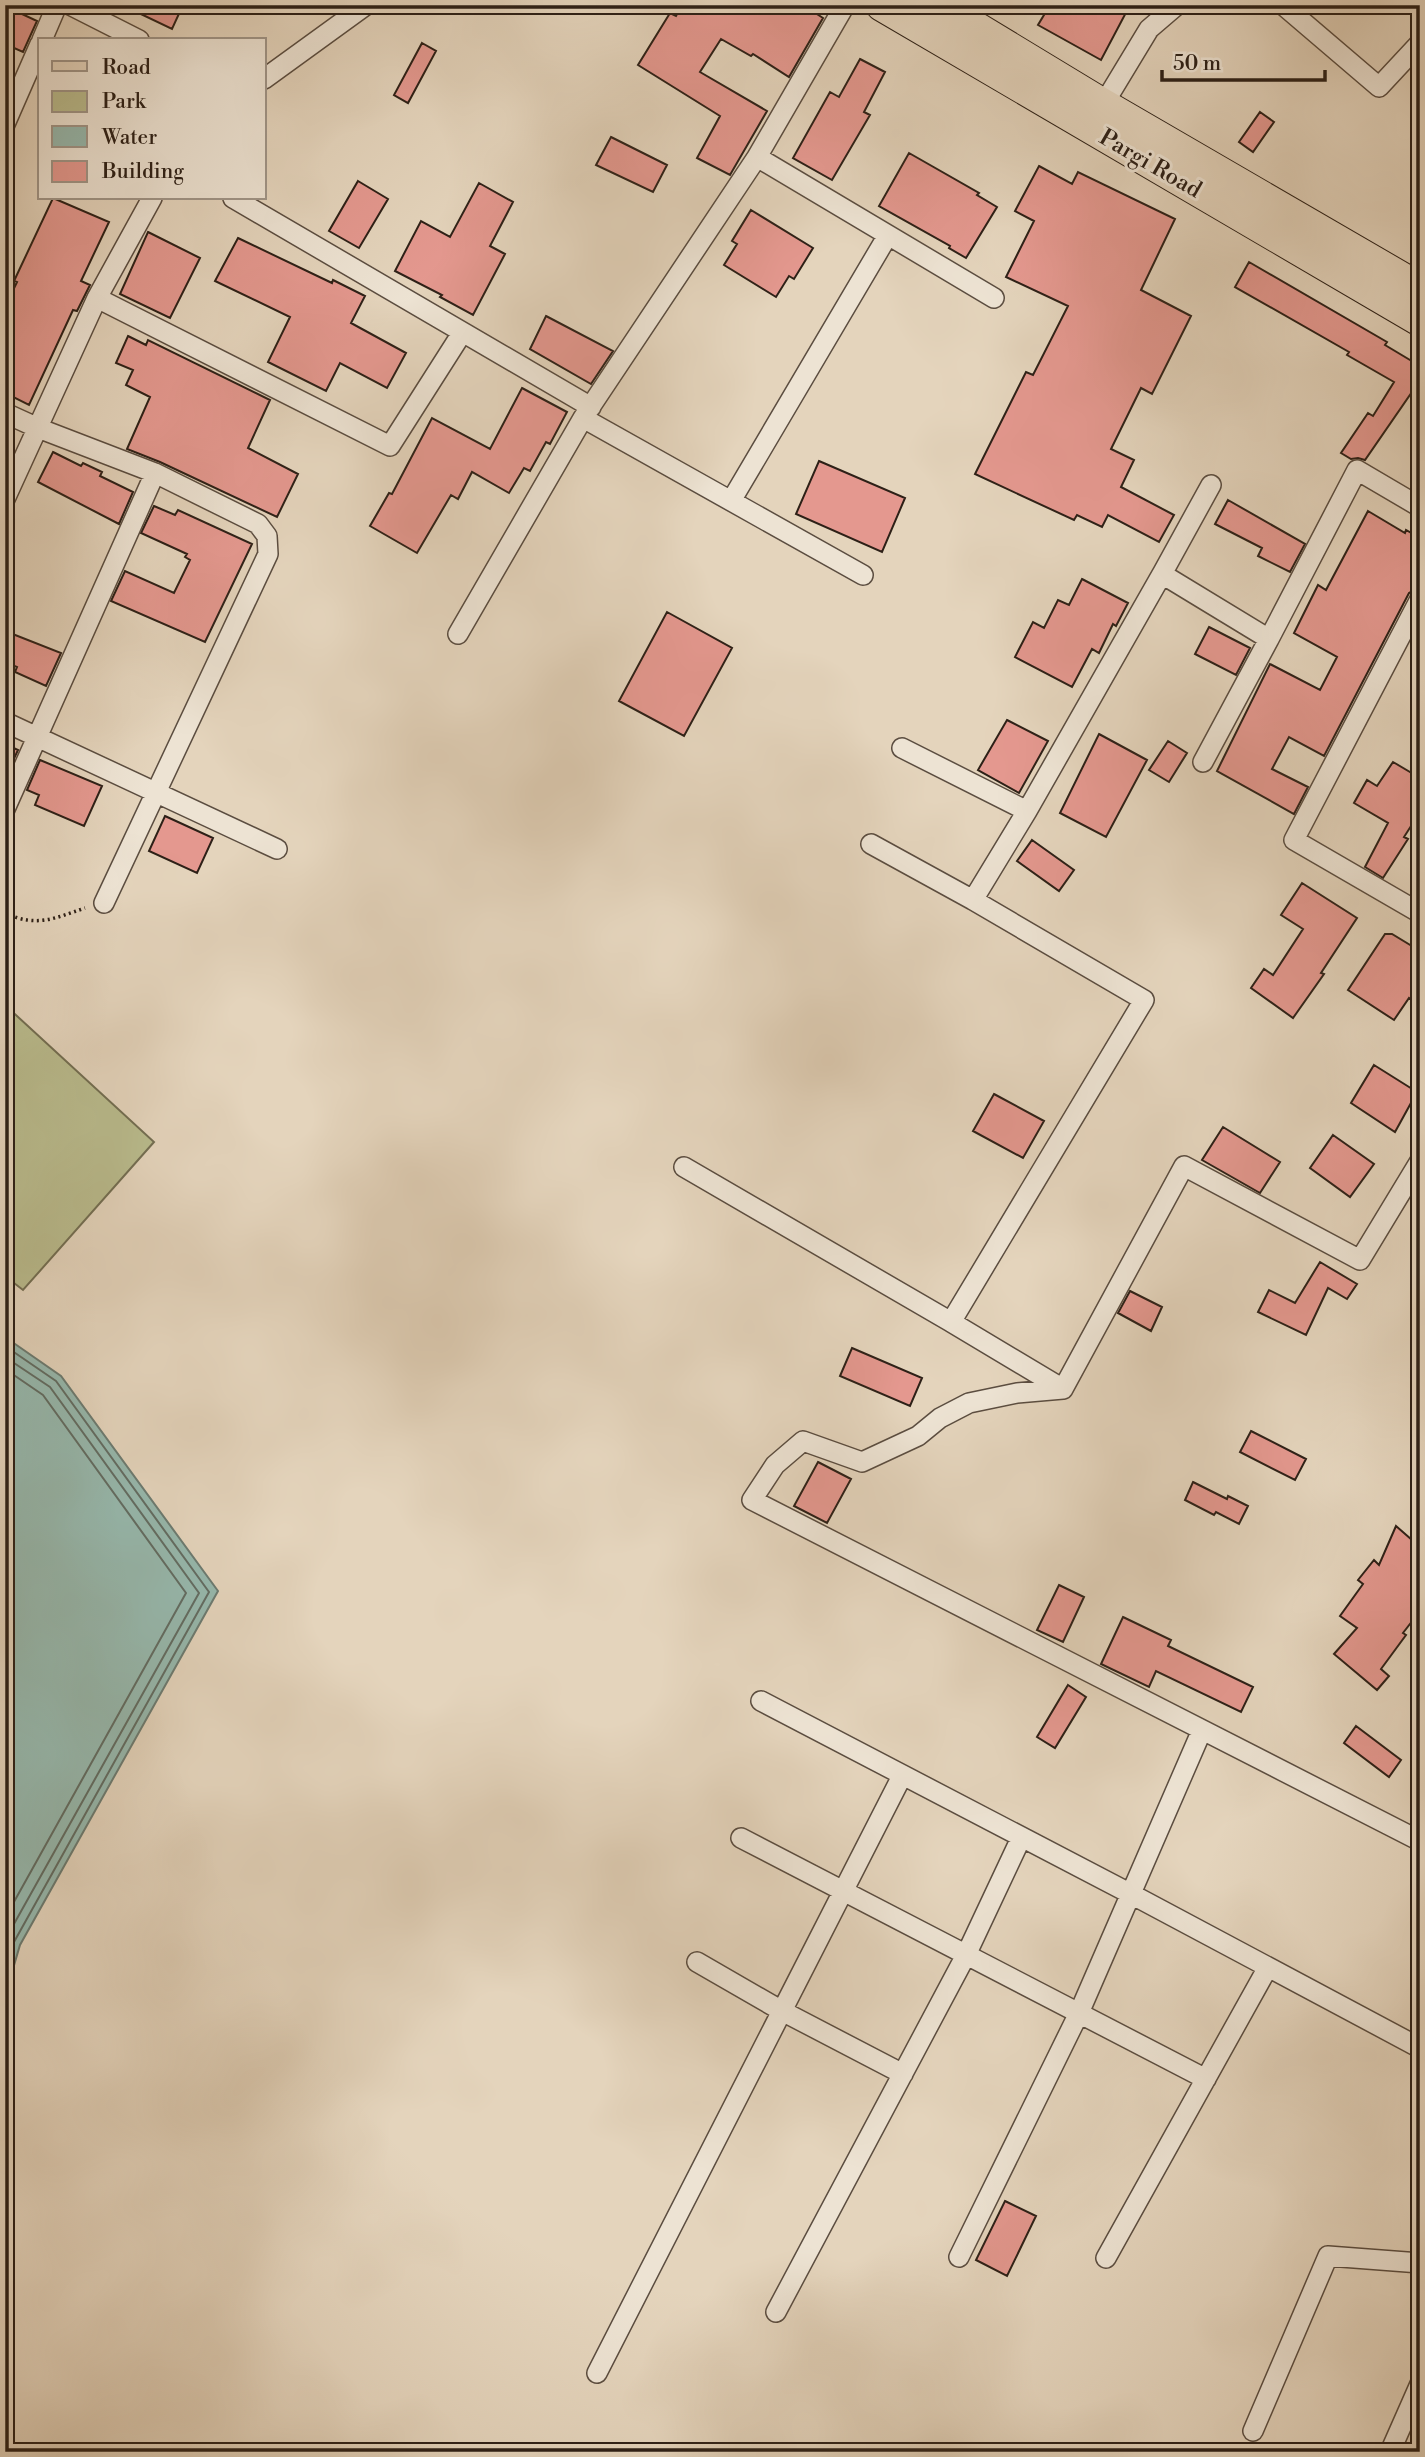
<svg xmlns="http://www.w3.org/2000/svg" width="1425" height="2457" font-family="'Libre Bodoni',serif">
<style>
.green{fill:#b9bb8d;stroke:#736e52;stroke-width:2}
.water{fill:#96b8ad;stroke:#6c7b71;stroke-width:2}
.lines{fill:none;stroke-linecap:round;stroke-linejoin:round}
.shore{stroke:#626c62;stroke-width:2}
.building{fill:#e4988f;stroke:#2d2017;stroke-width:2}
.street-casing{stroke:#5b4d40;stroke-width:22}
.primary-casing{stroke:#2d2017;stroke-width:34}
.path{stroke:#2d2017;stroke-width:3.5;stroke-dasharray:2 3.5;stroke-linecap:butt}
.street{stroke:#ede3d3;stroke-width:19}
.primary{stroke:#e4d4bc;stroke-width:32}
.labels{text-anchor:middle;stroke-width:6;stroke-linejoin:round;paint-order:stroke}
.street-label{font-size:23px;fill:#2d2017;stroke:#ede3d3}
</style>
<rect width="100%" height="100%" fill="#e4d4bc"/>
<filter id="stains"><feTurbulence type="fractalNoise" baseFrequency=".00286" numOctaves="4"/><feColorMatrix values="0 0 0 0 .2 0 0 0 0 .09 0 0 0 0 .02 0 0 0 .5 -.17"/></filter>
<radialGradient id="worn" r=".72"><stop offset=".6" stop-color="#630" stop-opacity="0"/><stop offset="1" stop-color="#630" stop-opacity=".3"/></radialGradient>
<path class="green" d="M5,1005L154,1142L23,1290L5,1276Z"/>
<path class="water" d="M5,1337L61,1376L218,1591L20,1945L5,1996Z"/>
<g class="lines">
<path class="shore" d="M5,1346L56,1381L209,1592L14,1942L5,1971
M5,1357L50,1387L199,1593L5,1940
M5,1369L43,1395L186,1593L5,1918"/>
</g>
<path class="building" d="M122,5H183L172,29Z
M682,5H803L823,18L789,77L753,54L751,56L721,39L700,72L767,111L730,175L697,158L720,116L638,65L670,13L676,16Z
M1050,5H1130L1101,60L1038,25Z
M5,6L37,21L23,52L5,44Z
M422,43L436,51L408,103L394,95Z
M860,59L885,72L864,112L870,115L832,180L793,158L830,92L839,97Z
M1260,112L1274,122L1253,152L1239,142Z
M611,137L667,165L653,192L596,165Z
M909,153L979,193L977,195L997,207L966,258L949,248L950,246L879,206Z
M1039,166L1072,184L1078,172L1175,219L1141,290L1191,316L1152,394L1141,388L1111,449L1134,460L1121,487L1174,515L1159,542L1108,515L1102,527L1077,515L1074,520L975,474L1026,372L1033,375L1068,306L1006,277L1034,221L1015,211Z
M358,181L388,199L359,248L329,231Z
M479,183L513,202L490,246L505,254L473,315L440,297L442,295L395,271L421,221L450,237Z
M53,198L109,222L81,281L90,285L77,311L73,310L29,405L5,393V307L17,282L14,281Z
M751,210L813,248L794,279L789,276L776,297L724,265L737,244L732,241Z
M148,232L200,258L170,318L120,294Z
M238,238L332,283L333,280L365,296L351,323L406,353L387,388L340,363L326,391L268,362L290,317L215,281Z
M1249,262L1387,342L1385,345L1420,366V398L1412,392L1365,460L1358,458L1351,459L1341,453L1368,413L1373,416L1394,382L1347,355L1349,352L1235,287Z
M546,316L613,351L591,384L530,349Z
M128,336L146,345L148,340L270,400L248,448L298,474L277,517L160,462L127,449L150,397L126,385L133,370L116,363Z
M522,388L567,412L550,444L546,442L530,471L524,468L509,493L472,472L458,499L451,495L417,553L370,526L389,493L392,494L432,418L490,449Z
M53,452L81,466L83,463L102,472L100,476L133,492L119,524L38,482Z
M819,461L905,498L882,552L796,514Z
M1228,500L1305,544L1290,572L1258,556L1262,548L1215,524Z
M154,506L175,515L178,510L252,544L205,642L111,601L125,571L174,593L190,560L185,557L187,554L141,533Z
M1368,511L1405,533L1406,530L1420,538V587L1409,593L1324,756L1289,737L1272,769L1308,787L1294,814L1217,771L1270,664L1320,690L1337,657L1294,633L1318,585L1326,590Z
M1082,579L1128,603L1116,626L1113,624L1099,653L1092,649L1072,687L1015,657L1033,622L1044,628L1058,600L1069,605Z
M667,612L732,648L684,736L619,701Z
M1209,627L1250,648L1236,675L1195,654Z
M5,631L61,653L46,686L15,672L17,667L5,662Z
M1007,720L1048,741L1019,793L978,770Z
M1099,734L1147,760L1106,837L1060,813Z
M1168,741L1187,753L1169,782L1149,770Z
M5,744L18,750L5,778Z
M40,760L102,786L84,826L35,805L39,795L27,790Z
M1393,762L1420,778V812L1404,837L1408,839L1383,878L1365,867L1388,823L1354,803L1367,780L1377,786Z
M165,816L213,838L197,873L149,851Z
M1032,840L1074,870L1059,891L1017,861Z
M1302,883L1357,918L1321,973L1324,974L1293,1018L1251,988L1264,969L1273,975L1303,929L1281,915Z
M1385,934H1392L1420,951V1006L1409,998L1394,1020L1348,990Z
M1374,1065L1417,1092L1395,1132L1351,1103Z
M994,1094L1044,1121L1023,1158L973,1131Z
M1223,1127L1280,1162L1260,1193L1202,1160Z
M1333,1135L1374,1164L1350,1197L1310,1168Z
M1320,1262L1357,1284L1347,1299L1328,1288L1306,1335L1258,1312L1269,1290L1295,1303Z
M1130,1291L1162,1307L1151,1331L1118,1313Z
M852,1348L922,1378L910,1406L840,1376Z
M1251,1431L1306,1459L1295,1480L1240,1452Z
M818,1462L851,1479L827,1523L794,1506Z
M1193,1482L1227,1499L1228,1496L1248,1506L1239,1524L1216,1512L1214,1515L1185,1500Z
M1396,1526L1420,1547V1611L1403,1633L1406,1635L1381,1669L1389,1676L1377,1690L1334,1654L1357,1628L1340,1616L1363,1584L1358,1580L1374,1560L1379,1565Z
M1059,1585L1084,1597L1063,1642L1037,1630Z
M1123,1617L1171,1640L1168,1646L1253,1687L1241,1712L1156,1671L1149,1687L1101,1664Z
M1068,1685L1086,1697L1055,1748L1037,1737Z
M1356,1726L1401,1760L1389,1777L1344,1743Z
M1005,2201L1036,2216L1007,2276L976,2260Z"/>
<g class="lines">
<g class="street-casing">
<path id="street" d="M70,5L139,40
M1283,5L1379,87L1420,43
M42,40L57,5
M264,79L366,5
M1103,105L1149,29L1177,5
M5,124L40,44
M757,157L845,5
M233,198L591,407
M97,298L390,446L462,333
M5,413L38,428L155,473L258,524L267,536L268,554L104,903
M583,418L863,575
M5,499L97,298L152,198
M731,501L888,235
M1162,574L1211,485
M1420,599L1294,840L1420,913
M458,634L583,418L757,157L994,298
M5,722L277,849
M902,748L1027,811
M1203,762L1269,639
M5,809L155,473
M871,844L973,900L1027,811L1162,574L1269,639L1357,470L1420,507
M684,1167L951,1322L1144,1000L973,900
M951,1322L1063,1389L1184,1166L1360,1260L1420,1161
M1063,1389L1017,1393L969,1403L940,1418L918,1436L862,1462L803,1441L775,1465L752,1500L1420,1841
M761,1701L1131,1894L1420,2048
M741,1838L1206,2079
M697,1962L782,2011L903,2074
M959,2257L1079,2013L1202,1730
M1106,2258L1268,1967
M776,2312L966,1955L1021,1838
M597,2373L902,1776
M1253,2431L1328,2256L1420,2263
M1390,2452L1420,2384"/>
</g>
<g class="primary-casing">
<path id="primary" d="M882,5L1420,320
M938,5L1103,105L1420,289"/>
</g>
<path class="path" d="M5,913C37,928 55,918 85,908"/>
<use href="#street" class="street"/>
<use href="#primary" class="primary"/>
</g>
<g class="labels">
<g class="street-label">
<text transform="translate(1151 163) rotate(30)" y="8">Pargi Road</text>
</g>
</g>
<rect width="1425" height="2457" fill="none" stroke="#e4d4bc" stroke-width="28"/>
<rect x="7" y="7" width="1411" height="2443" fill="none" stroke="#2d2017" stroke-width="3.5"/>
<rect x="14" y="14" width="1397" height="2429" fill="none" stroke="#2d2017" stroke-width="2"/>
<rect x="38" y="38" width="228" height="161" fill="#ede3d3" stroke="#a09588" stroke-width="2"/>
<rect x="52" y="61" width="35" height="10" fill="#e4d4bc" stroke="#a09588" stroke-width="2"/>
<text x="102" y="74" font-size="21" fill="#2d2017">Road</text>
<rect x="52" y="91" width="35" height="21" fill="#b9bb8d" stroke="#a09588" stroke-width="2"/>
<text x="102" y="108" font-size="21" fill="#2d2017">Park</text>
<rect x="52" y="126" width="35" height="21" fill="#96b8ad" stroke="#a09588" stroke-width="2"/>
<text x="102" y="144" font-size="21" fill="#2d2017">Water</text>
<rect x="52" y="161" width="35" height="21" fill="#e4988f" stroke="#a09588" stroke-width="2"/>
<text x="102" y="178" font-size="21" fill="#2d2017">Building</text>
<path d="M1162 70v10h163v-10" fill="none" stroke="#2d2017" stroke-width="3.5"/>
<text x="1173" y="70" font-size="21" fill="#2d2017" stroke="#ede3d3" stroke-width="5" paint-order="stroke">50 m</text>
<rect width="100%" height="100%" filter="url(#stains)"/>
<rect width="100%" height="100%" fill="url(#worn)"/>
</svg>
